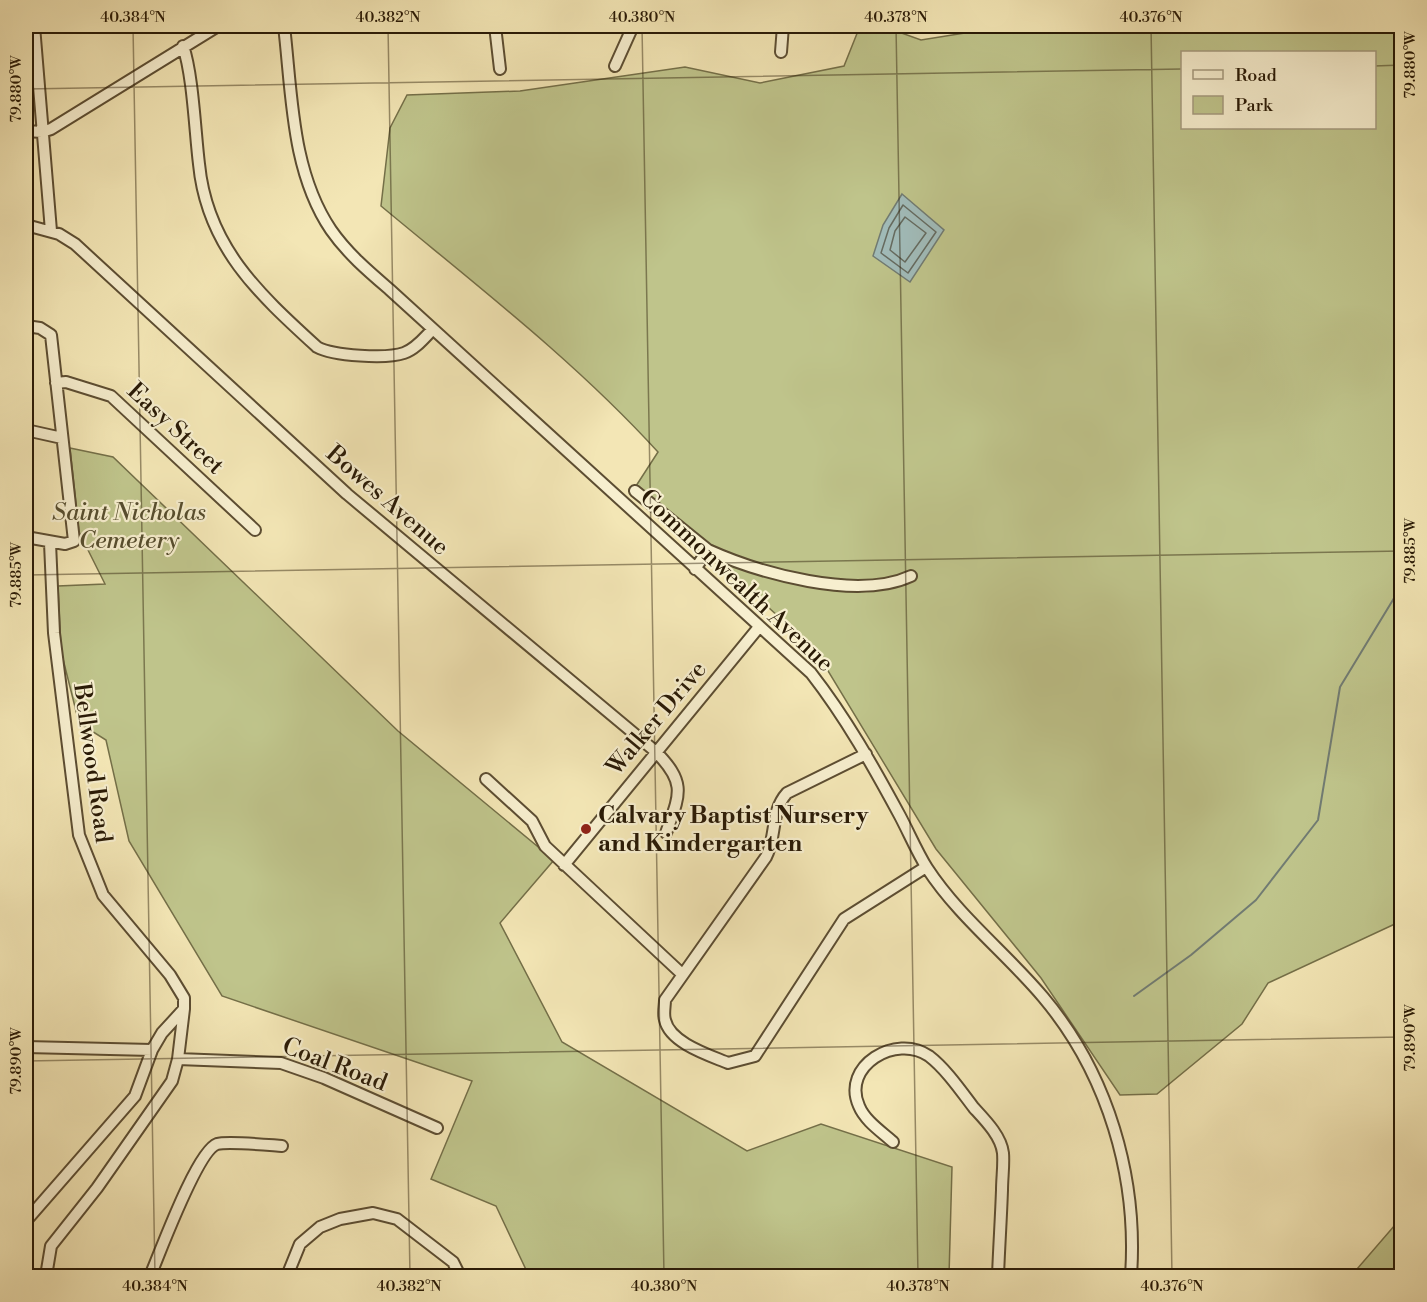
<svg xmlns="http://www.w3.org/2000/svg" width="1427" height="1302" font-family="'Libre Bodoni',serif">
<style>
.green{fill:#bfc48b;stroke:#746f48;stroke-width:1.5;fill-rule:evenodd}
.water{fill:#a1bcba;stroke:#717b72;stroke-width:1.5}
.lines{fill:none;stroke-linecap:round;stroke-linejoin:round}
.shore{stroke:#656b60;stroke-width:1.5}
.stream{stroke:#717b72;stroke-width:2}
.minor-casing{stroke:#5c4d32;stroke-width:14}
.minor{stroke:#f7efcf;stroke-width:10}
.ticks{fill:none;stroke:#291a06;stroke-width:1.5;stroke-opacity:0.45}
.poi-dot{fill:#8f2418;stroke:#f7efcf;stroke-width:2}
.labels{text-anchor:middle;stroke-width:4.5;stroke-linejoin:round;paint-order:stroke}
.street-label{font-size:24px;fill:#291a06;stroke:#f7efcf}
.park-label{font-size:24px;font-style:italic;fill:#564d2e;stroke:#f7efcf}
.poi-label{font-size:24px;font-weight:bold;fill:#291a06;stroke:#f7efcf;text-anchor:start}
.neatline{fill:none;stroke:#291a06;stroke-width:2}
.ticks-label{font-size:15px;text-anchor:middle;fill:#291a06}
</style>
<rect width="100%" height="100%" fill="#f3e6b5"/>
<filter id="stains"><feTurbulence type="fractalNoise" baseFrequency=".00333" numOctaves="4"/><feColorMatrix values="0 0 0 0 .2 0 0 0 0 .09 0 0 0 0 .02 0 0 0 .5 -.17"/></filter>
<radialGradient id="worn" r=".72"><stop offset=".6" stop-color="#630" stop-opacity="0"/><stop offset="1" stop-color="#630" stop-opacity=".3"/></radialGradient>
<path class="green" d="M860,26H882L921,40L996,28L998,26H1401V929L1397,923L1268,983L1242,1024L1157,1094L1120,1095L1041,978L936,849L816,651L636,486L658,452C575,361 476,285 381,206L390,128L407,95L520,91L685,67L760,83L844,66ZM1182,52H1374V128H1182Z
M70,448L113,457L398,731L554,860L500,923L562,1042L747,1151L821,1124L952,1167L949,1276H529L496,1206L431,1179L472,1081L222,996L129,841L106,740L79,723L61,651L58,586L105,584L79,532Z
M1401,1218V1276H1351Z"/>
<path class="water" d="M902,194L944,230L910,282L873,256L883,225Z"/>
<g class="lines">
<path class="shore" d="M903,205L936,232L908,273L881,253L889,228Z
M905,217L926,233L905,262L890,250L895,231Z"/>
<path class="stream" d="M1134,996L1191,955L1256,900L1318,820L1340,687L1402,585"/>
<g class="minor-casing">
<path id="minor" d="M34,26L51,231
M284,26C292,93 291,171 331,230C347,253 368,271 389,289L811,673C846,718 873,766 900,816C909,833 917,852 927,868C959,917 1006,953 1043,997C1108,1074 1138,1177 1131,1276
M495,26L500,69
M183,46C193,75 195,132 199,164C207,247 259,294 317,347C333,356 387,359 404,353C416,349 425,337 433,329
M781,52L783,26
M615,66L633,26
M26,131L42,132L51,129L218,26
M26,225L59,234L75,244L347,494L655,751C687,783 680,794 666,833
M26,326L40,328L51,335L74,541L65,544L26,537
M56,383L66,382L111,396L255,530
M26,430L62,438
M635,491L708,550
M695,569L708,550C759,573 857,601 911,576
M866,754L787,793C770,812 777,836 766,857L665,1000C665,1006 663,1014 665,1020C670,1043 709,1055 728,1063L755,1056L844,919L926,867
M486,779L532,821L545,846L682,974
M564,865L759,627
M26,1047L152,1050
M178,1059L281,1063L324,1078L437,1128
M893,1142C882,1132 865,1121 859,1106C841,1066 896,1033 929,1056C946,1069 961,1091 974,1108C985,1120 1001,1136 1003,1153C1004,1165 1002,1178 1002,1190C1001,1219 999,1248 998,1276
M26,1221L135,1096L152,1050L162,1033L184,1009
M46,1276L51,1246L97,1188L172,1081L178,1059L184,1009V998L170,975L103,895L79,835L54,633L50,543
M150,1276C160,1253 197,1151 217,1144C228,1141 268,1145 282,1146
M287,1276L300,1244L320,1227L340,1219L373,1213L397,1219L453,1262L460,1276"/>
</g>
<use href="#minor" class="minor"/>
</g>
<path class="ticks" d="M133,26L155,1276M388,26L410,1276M642,26L664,1276M896,26L918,1276M1151,26L1172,1276M1374,66L1402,65M26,89L1182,69M26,575L1402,551M26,1061L1402,1037"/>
<circle class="poi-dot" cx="586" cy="829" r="6"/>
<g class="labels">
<g class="street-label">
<text transform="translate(176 428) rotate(43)" y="8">Easy Street</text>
<text transform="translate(388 500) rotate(41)" y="8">Bowes Avenue</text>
<text transform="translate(737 580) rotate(43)" y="8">Commonwealth Avenue</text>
<text transform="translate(656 718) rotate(-50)" y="8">Walker Drive</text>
<text transform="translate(93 763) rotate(82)" y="8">Bellwood Road</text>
<text transform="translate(335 1064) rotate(21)" y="8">Coal Road</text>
</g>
<g class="park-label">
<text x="129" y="520">Saint Nicholas<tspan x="129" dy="28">Cemetery</tspan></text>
</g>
<g class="poi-label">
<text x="598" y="823">Calvary Baptist Nursery<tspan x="598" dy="28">and Kindergarten</tspan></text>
</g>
</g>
<rect width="1427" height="1302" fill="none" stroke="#f3e6b5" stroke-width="66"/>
<rect x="1181" y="51" width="195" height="78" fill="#f7efcf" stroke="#a59a7f" stroke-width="1.5"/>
<rect x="1193" y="70" width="30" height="9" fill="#f7efcf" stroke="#a59a7f" stroke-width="1.5"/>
<text x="1235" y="81" font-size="18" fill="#291a06">Road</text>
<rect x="1193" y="96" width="30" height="18" fill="#bfc48b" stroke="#a59a7f" stroke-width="1.5"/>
<text x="1235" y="111" font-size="18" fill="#291a06">Park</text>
<rect x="33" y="33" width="1361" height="1236" class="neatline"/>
<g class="ticks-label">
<text x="133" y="22">40.384°N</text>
<text x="388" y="22">40.382°N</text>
<text x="642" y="22">40.380°N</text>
<text x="896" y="22">40.378°N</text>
<text x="1151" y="22">40.376°N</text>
<text transform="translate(1410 65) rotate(-90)" y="5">79.880°W</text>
<text transform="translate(16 89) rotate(-90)" y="5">79.880°W</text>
<text transform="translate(1410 551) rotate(-90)" y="5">79.885°W</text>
<text transform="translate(16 575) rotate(-90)" y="5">79.885°W</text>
<text transform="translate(1410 1038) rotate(-90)" y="5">79.890°W</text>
<text transform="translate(16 1061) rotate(-90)" y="5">79.890°W</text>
<text x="155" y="1291">40.384°N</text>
<text x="409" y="1291">40.382°N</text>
<text x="664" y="1291">40.380°N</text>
<text x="918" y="1291">40.378°N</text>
<text x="1172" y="1291">40.376°N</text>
</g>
<rect width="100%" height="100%" filter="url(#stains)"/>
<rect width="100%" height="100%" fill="url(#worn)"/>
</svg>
